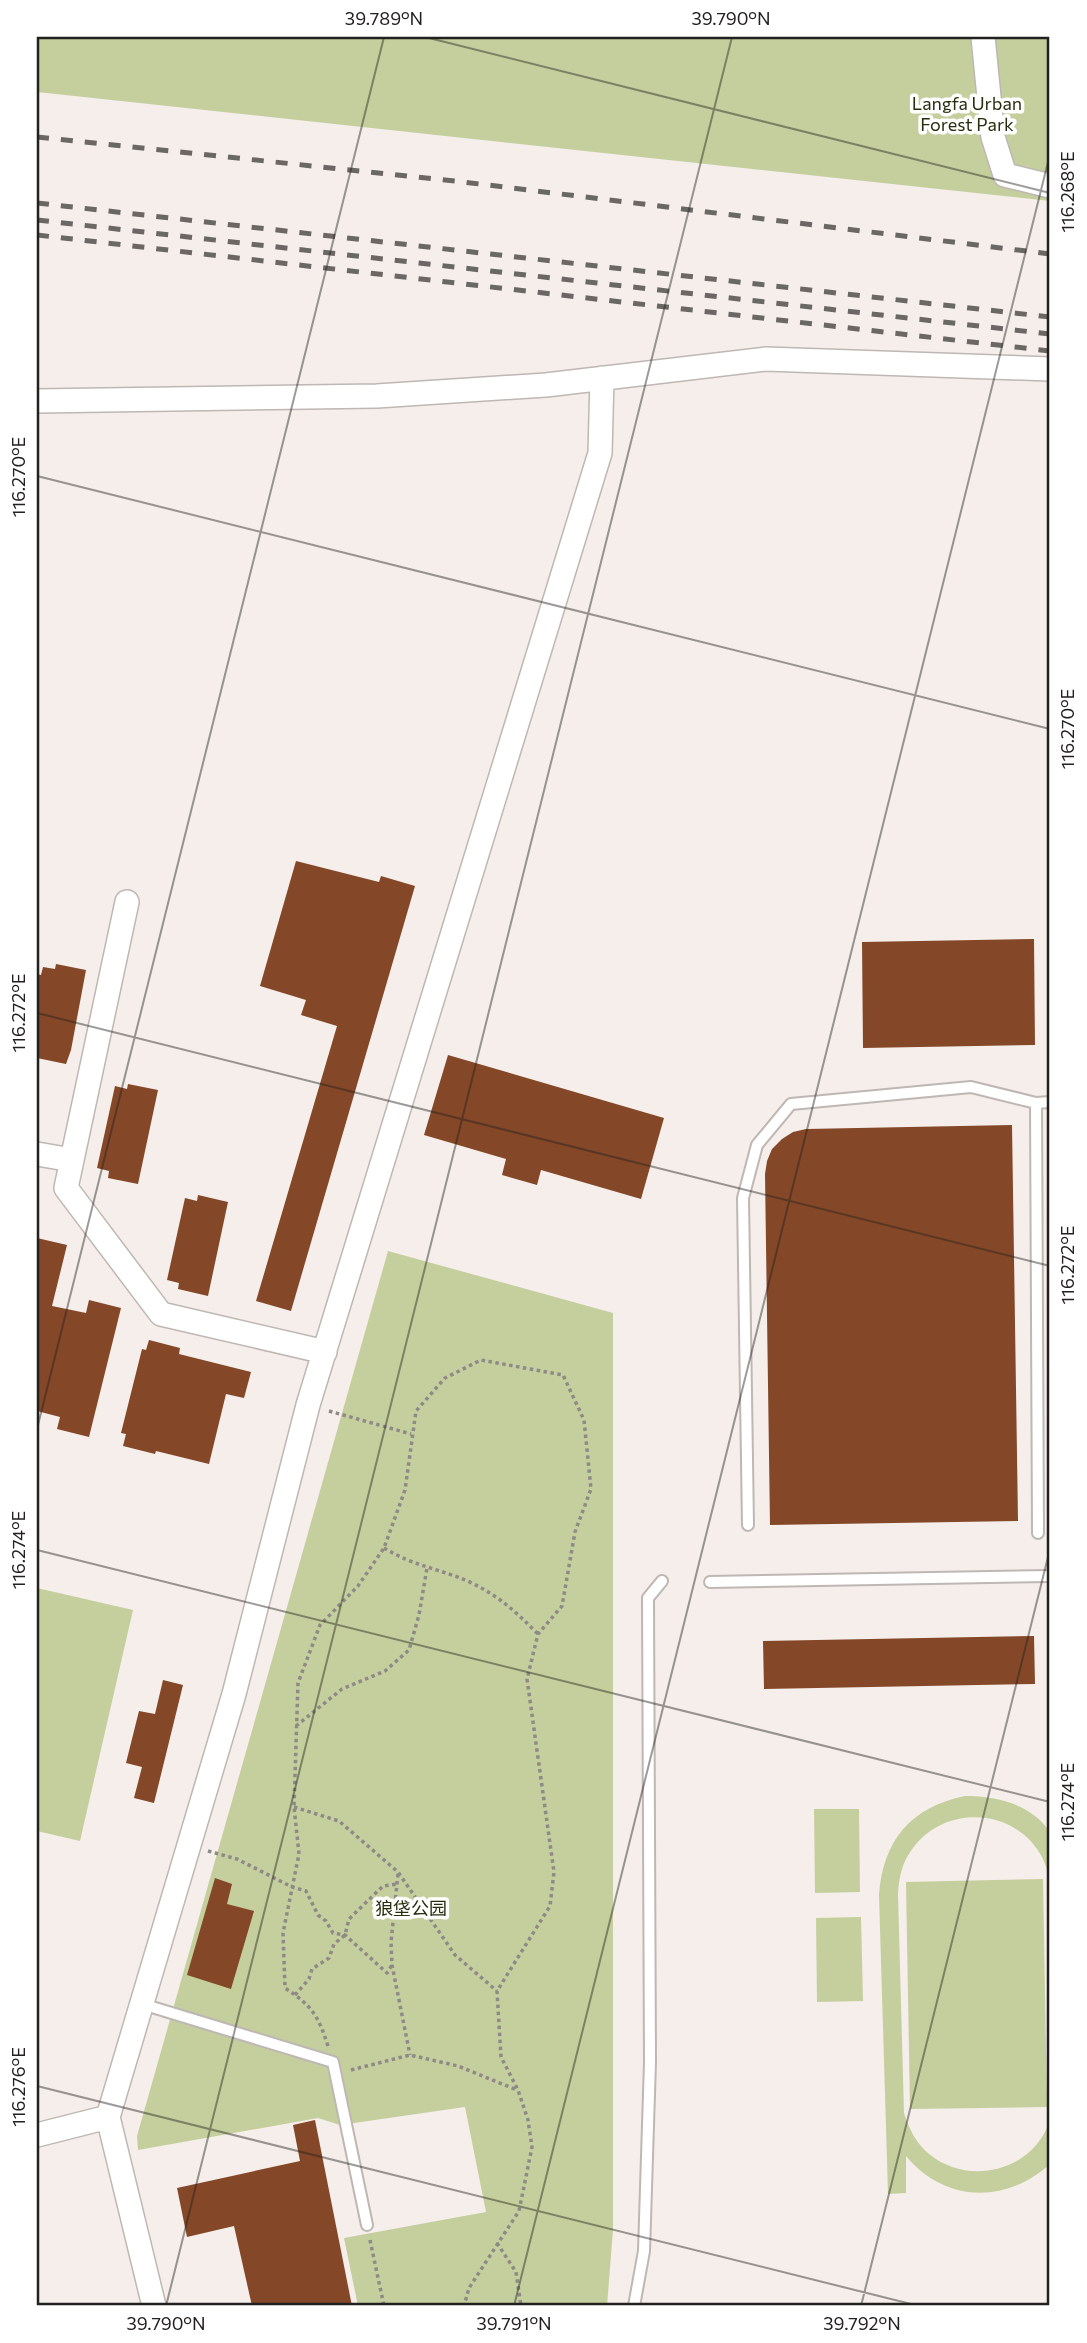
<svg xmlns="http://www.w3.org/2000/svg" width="1087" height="2343" font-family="Commissioner,'Noto Sans SC',sans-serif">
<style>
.green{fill:#c5cf9d}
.building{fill:#844727}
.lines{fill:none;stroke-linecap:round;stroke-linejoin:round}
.lane-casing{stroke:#beb7b3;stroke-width:14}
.street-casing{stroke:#beb7b3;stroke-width:26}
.path{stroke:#8f8a87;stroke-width:3.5;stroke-dasharray:3.5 3.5;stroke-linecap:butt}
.lane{stroke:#fff;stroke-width:10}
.street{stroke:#fff;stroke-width:23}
.rail{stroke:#6b6764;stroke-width:5;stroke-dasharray:12 12;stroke-linecap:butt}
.ticks{fill:none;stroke:#23211f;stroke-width:2;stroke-opacity:0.45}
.labels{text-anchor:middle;stroke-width:7;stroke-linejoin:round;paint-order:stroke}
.park-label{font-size:18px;fill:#282d0e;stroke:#fff}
.neatline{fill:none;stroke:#23211f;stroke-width:2.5}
.ticks-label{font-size:18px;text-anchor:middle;fill:#23211f}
</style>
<rect width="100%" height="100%" fill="#f5eeea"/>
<path class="green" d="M37,37H1050V201L37,92Z
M388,1251L613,1313V2230L607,2306H358L344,2238L486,2212L465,2107L340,2125L318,2118L138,2150L137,2136Z
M37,1588L133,1610L80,1841L37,1831Z
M965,1796C997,1796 1031,1804 1050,1832V1939C1050,1914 1054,1882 1043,1859C1018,1808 946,1803 913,1848C902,1862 899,1877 898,1894L904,2113C909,2129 916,2143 929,2154C969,2187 1034,2171 1050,2120V2164C1006,2204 945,2203 906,2156V2193L888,2194L879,1895C883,1840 911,1807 965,1796Z
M814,1809H859L860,1892L815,1893Z
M1043,1879L1047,2107L910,2109L906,1882Z
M861,1917L863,2001L817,2002L816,1918Z"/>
<path class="building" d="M296,861L379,882L381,876L415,886L291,1311L256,1301L337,1026L301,1015L306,1000L260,986Z
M1034,939L1035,1045L863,1048L862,942Z
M56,964L86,970L71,1050L66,1064L37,1058V974L41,975L43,967L55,969Z
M448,1055L664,1118L641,1199L541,1170L537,1185L502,1175L506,1159L424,1135Z
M128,1084L158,1090L138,1184L108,1178L109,1171L97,1168L115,1086L127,1089Z
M1012,1125L1018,1521L770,1525L765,1174L767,1161L772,1149L782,1139L793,1132L806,1129Z
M198,1195L228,1202L208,1296L178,1289L179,1283L167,1280L185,1198L197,1201Z
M37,1238L67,1245L52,1306L86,1313L89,1300L121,1308L89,1437L57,1429L60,1417L37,1411Z
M149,1340L180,1348L179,1354L251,1372L244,1398L226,1394L209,1464L156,1451L155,1454L123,1446L126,1434L121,1433L142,1349L146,1350Z
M1034,1636L1035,1684L764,1689L763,1641Z
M163,1680L183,1685L154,1803L134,1798L142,1767L126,1763L139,1711L155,1714Z
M215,1878L232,1884L227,1904L254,1911L231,1989L187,1975Z
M315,2120L352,2306H252L234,2226L187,2237L177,2188L300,2161L293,2125Z"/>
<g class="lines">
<g class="lane-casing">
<path id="lane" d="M1036,1103L1038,1533
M748,1525L743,1198L757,1145L791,1104L971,1087L1036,1103L1050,1102
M710,1582L1050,1576
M142,2004L333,2062L367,2225
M634,2306L644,2251L650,2062L648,1598L662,1581"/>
</g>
<g class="street-casing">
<path id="street" d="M983,37L993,137L1005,175L1050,186
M37,401L377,396L546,385L766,359L1050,369
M127,902L66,1188L161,1314L325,1352
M37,1154L72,1160
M37,2135L108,2117
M154,2306L108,2117L234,1694L308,1405L600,453L602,378"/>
</g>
<path class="path" d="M329,1411L411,1434
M384,1548C415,1567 442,1569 472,1583C500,1597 516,1612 538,1634
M296,1726L342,1689L385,1671L409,1650L419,1615L427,1568
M294,1807L339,1821L398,1872L455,1955L497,1991
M208,1851L237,1859L292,1887L306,1891L318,1915L326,1921L333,1933L345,1935L387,1973L392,1965
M398,1874L391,1942L392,1965L410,2055
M295,1995L309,1979L312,1969L329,1958L334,1944L345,1935L349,1919L383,1886L397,1884
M328,2046C318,2015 312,2006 285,1988L283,1933L299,1854L294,1807L298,1683L320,1625L358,1586L384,1548L405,1490L416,1411L445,1378L481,1360L563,1375L584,1420L591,1489L575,1532L562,1606L538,1634L527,1679L554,1872L550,1906L497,1991L501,2057L518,2090L528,2120L532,2147L519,2211L469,2288L464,2306
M351,2070L410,2055L458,2066L517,2090
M370,2240L384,2306
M497,2243L516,2272L521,2306"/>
<use href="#lane" class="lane"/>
<use href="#street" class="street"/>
<path class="rail" d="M37,137L455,181L1050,254
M37,203L1050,317
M37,220L1050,334
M37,235L1050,351"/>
</g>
<path class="ticks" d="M425,37L1050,193M37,476L1050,729M37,1013L1050,1266M37,1429L384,37M37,1550L1050,1802M37,2086L919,2306M166,2306L732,37M514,2306L1050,154M861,2306L1050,1549"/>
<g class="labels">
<g class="park-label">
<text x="967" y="110">Langfa Urban<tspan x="967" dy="21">Forest Park</tspan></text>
<text x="411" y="1915">狼垡公园</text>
</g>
</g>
<rect width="1087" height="2343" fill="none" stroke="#ffffff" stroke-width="77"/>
<rect x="38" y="38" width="1010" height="2266" class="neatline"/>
<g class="ticks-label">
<text x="384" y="25">39.789°N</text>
<text x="731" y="25">39.790°N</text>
<text transform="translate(1068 192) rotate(-90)" y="6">116.268°E</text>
<text transform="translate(19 477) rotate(-90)" y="6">116.270°E</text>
<text transform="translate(1068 729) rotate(-90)" y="6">116.270°E</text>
<text transform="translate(19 1013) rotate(-90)" y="6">116.272°E</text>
<text transform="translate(1068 1265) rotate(-90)" y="6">116.272°E</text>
<text transform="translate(19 1550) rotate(-90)" y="6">116.274°E</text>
<text transform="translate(1068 1802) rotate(-90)" y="6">116.274°E</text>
<text transform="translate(19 2087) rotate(-90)" y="6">116.276°E</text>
<text x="166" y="2330">39.790°N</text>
<text x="514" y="2330">39.791°N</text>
<text x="862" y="2330">39.792°N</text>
</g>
</svg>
